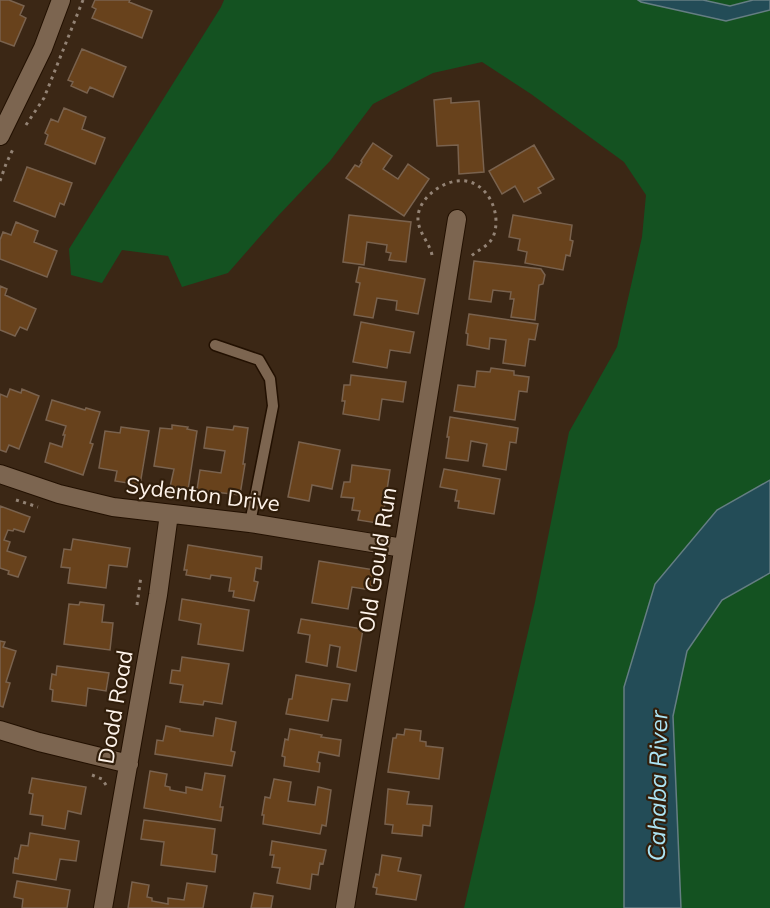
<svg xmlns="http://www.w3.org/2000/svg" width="770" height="908" font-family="Mulish,sans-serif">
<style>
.green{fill:#145221}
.water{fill:#234c57;stroke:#657e83;stroke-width:1.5}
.building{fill:#68421c;stroke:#79624e;stroke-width:1.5}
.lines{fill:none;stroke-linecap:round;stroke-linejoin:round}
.service-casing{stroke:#221001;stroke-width:13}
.minor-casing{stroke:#221001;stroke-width:20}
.path{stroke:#938375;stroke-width:3;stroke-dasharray:3 4.5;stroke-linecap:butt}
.service{stroke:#7c6550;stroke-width:10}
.minor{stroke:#7c6550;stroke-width:18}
.labels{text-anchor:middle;stroke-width:4.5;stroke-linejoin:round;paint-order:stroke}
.street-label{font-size:22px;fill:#fef3ea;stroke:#311e0b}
.water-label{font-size:24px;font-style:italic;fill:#ace4f4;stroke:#311e0b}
</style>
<rect width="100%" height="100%" fill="#3b2715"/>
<path class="green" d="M224,0H638L641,2L726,21L770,10V480L717,510L624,687V908H464L535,602L569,432L617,347L642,237L646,195L624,162L531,94L482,62L433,73L373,104L330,161L277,217L228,273L182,287L168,256L122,250L102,283L71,275L69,249L221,7Z
M703,0H753L730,6Z
M770,573V908H681L673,716L687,651L722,600Z"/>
<path class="water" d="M638,0H703L730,6L753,0H770V10L726,21L641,2Z
M770,480V573L722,600L687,651L673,716L681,908H624V687L655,584L717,510Z"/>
<path class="building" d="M0,0H9L24,6L20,15L26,18L14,46L0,41Z
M95,0H130L129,2L152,11L142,38L92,18L96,9L92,7Z
M82,49L126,67L113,97L90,87L87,93L71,86L73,82L68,80Z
M451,98V103L479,101L484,172L459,174L458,145L437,146L434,100Z
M64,108L86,117L82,129L105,138L95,164L45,144L48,135L45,133L51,119L58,122Z
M373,143L392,156L383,169L398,179L408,164L429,179L404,216L346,178L355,165L359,167L362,162L361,161Z
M534,145L554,179L538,188L541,193L524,202L515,186L502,194L489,171Z
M27,167L72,183L64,205L60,203L55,217L14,201Z
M349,215L411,222L406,262L389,260L391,253L386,252L387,245L367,242L364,265L343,262Z
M513,215L572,225L570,240L573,241L570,256L566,255L563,270L525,263L527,252L518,250L520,239L509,237Z
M16,222L38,231L34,242L57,251L47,277L0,259V240L3,232L11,235Z
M474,261L541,269L545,275L543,284L539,285L535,320L511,317L514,299H510L511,292L493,290L491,302L469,299Z
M359,267L425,279L418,314L396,310L397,301L377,298L373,318L354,315L360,283L356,282Z
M0,286L7,289L5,295L36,309L27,330L20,327L15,336L0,330Z
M469,314L538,324L535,340L529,339L525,366L503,363L506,340L490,338L489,349L467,345L468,334L466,333Z
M361,322L414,332L410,353L390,350L387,368L353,362Z
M491,368L514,371V375L529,377L527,392L519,391L515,420L454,411L458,385L475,387L477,371L490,372Z
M351,375L406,382L403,402L382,399L379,420L343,414L345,401H342L344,385H350Z
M10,389L21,393L22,389L39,396L19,449L9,445L6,452L0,450V394L7,397Z
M52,400L85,410L86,408L100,412L90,443L93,444L83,475L45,462L50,443L62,447L65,435H63L66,426L46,420Z
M450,417L518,428L516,443L510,442L506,470L483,466L487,444L471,441L468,461L446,458L449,437H447Z
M172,425L188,427L187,429L197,431L188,490L170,487L174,469L154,466L160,428L172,429Z
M234,426L248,428L243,464H245L240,495L197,490L200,470L221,473L225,451L204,448L207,427L233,430Z
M121,427L149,431L140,485L115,481L117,471L99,468L105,431L120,433Z
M299,442L340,450L332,489L312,485L309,501L288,497Z
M352,465L390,470L383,517L378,514L377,523L358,520L360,511L352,510L354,498L341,497L344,482H350Z
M444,469L500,479L494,514L458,508L459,501H455L457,490L440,487Z
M0,506L30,517L24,532L14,529L13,531L8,530L4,540L10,542L7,551L26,557L18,577L8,574L9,571L0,568Z
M73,539L130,548L127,567L109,565L106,588L68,583L70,568L61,567L64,549L71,550Z
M188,545L262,557L261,569L256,568L254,581L258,582L254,601L233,597L234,591H229L231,578L211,575L210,579L186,575L187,570H184Z
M319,561L375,570L371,590L352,587L348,609L312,603Z
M182,599L249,610L243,651L198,644L201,624L179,620Z
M80,602L104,605L102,622L113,623L110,650L64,644L69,604L79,605Z
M301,619L363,629L356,671L337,667L340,647L330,645L327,666L306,662L310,635L298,633Z
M0,641L5,642L3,647L16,651L6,682L10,683L3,707L0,706Z
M182,657L229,664L222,704L204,701L203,705L180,702L183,685L170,683L172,670L180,671Z
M57,666L109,673L106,691L88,688L86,706L52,701L53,690L50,689L52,674L56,675Z
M296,675L350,684L347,701L332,699L328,721L286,714L289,699H292Z
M216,718L236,722L231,751L235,752L232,766L155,754L157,740L163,741L166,726L180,729V731L213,736Z
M290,729L322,735L321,737L341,740L339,756L319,752L317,762L320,763L319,772L284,766L285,757L282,756L285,739L288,740Z
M405,729L421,731L420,741L426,742V746L443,748L439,779L388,772L393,738H396L397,734L404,735Z
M150,771L167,774L165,786L170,787V790L186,793V787L202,790L205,773L225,776L220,807H223L221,821L144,808Z
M32,778L86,787L81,814L68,811L65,829L42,825L43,816L30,814L33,794L29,793Z
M274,779L291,782L288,801L315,805L318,787L331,790L326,826L322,825L320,834L263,824L264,815H262L265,797L270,798Z
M388,789L409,792L407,804L432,806L430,826L423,825L422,836L392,833L393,825L385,824Z
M144,820L215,829L212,854L217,855L215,872L161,865L164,842L141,839Z
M30,833L79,841L76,861L60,859L56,880L13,873L15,858L18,859L21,845L28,846Z
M272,841L326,850L323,864L320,863L318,875L312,874L310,889L277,883L280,868L272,867L274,855H270Z
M382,855L401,858L398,871L421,875L416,900L376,894L377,888L373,887L376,874L379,875Z
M17,881L70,890L67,908H22L23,899L14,897Z
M132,882L149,885L147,897L152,898V901L168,904V898L184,900L187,883L207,886L203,908H128Z
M254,893L273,896L271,908H251Z"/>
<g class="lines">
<g class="service-casing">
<path id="service" d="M215,345L259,360L270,379L273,406L250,523"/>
</g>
<g class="minor-casing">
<path id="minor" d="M0,136L43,48L61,0
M0,474L59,494L113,507L250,523L403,548
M0,730L39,742L129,764
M103,908L158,595L169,514
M345,908L457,219"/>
</g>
<path class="path" d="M26,125L44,98L83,0
M0,181L6,164L14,147
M432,255C429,241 417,232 418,216C420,196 446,178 466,181C490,185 502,216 493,237C488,247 477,250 469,258
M16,500L38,507
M137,605L141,576
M92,775L102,779L106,785"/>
<use href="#service" class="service"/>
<use href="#minor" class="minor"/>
</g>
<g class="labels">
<g class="street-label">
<text transform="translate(203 494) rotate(7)" y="8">Sydenton Drive</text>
<text transform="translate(377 560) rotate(-81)" y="8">Old Gould Run</text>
<text transform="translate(115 707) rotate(-80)" y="8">Dodd Road</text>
</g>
<g class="water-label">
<text transform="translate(658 786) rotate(-89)" y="8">Cahaba River</text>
</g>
</g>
</svg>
